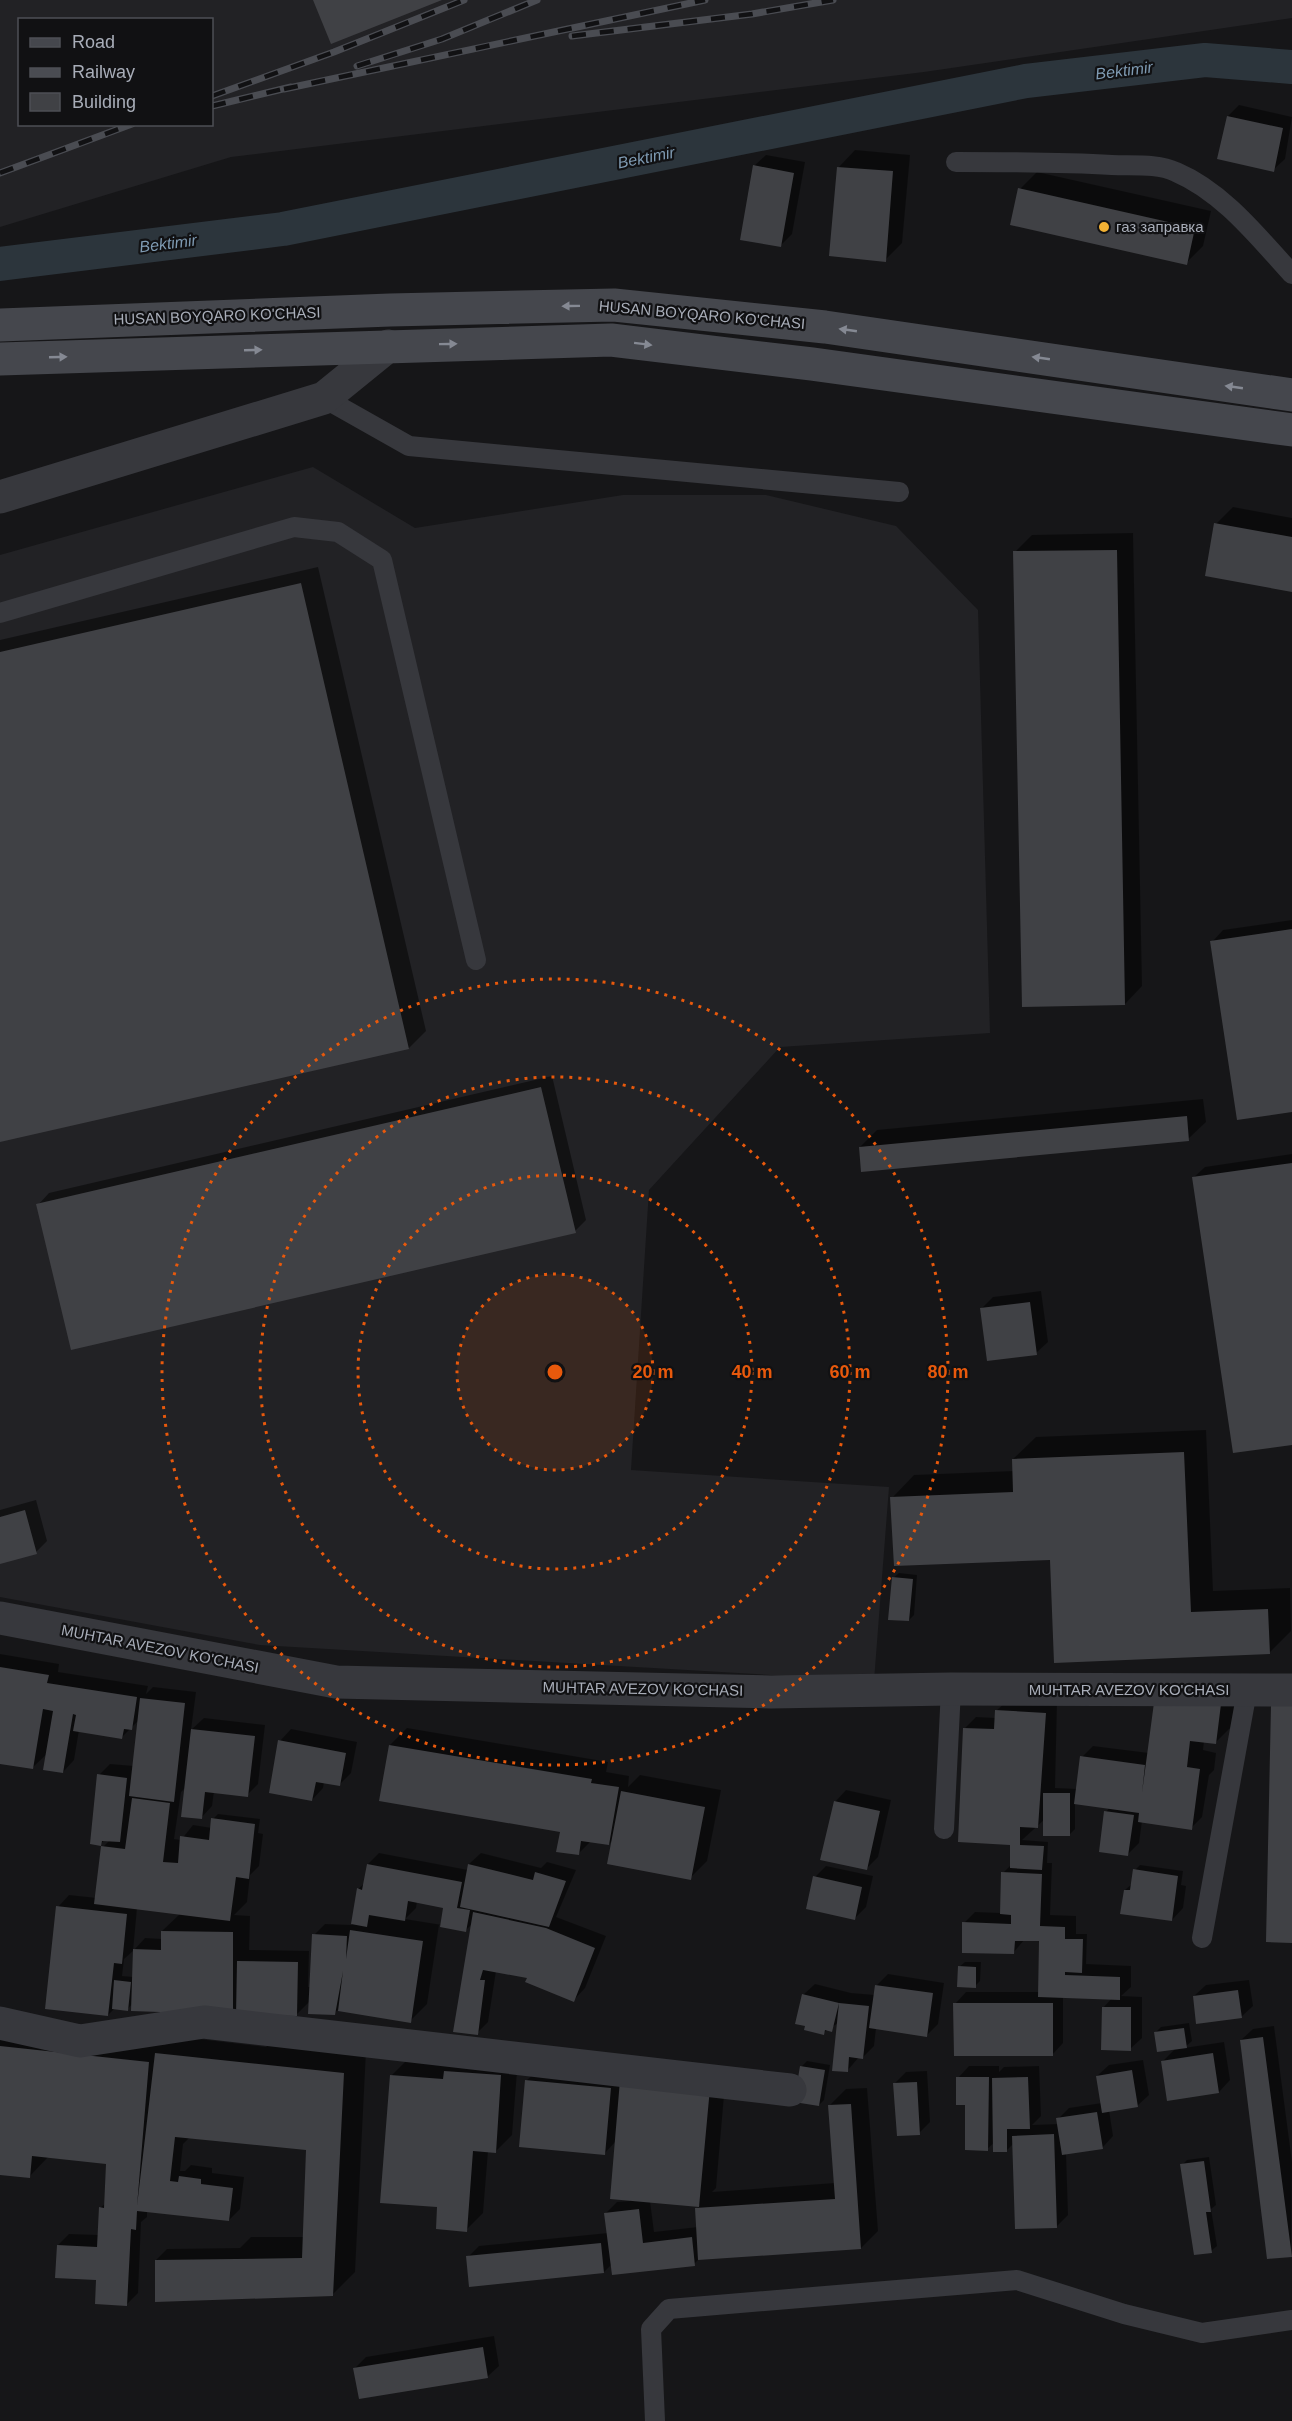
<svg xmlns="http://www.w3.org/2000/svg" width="1292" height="2421" font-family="Arial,sans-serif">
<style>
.built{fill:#222225;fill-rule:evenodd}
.shadow{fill:#0007;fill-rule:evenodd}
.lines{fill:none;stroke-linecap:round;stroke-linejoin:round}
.canal{stroke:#2c353c;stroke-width:34}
.building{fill:#404145}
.service{stroke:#37383d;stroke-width:20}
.minor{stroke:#37383d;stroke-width:33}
.secondary{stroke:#45474d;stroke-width:33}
.rail-casing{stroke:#4a4c52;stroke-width:7}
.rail{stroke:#111113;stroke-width:4.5;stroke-dasharray:14;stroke-linecap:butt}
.oneway{fill:#858993}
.ring{fill:none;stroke:#e8590c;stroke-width:3;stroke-dasharray:3 6}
.poi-dot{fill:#f2b134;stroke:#111113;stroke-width:2}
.labels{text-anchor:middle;stroke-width:4.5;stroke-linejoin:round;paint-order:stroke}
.poi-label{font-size:15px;fill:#a8adb8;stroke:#111113;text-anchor:start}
.street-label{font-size:15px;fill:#a8adb8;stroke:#111113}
.water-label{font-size:16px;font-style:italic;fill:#7f9bb3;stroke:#111113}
.centre{fill:#e8590c;stroke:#111113;stroke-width:3}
.ring-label{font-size:18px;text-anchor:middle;font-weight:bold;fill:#e8590c;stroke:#111113;stroke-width:4.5;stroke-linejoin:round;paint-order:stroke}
</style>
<rect width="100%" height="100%" fill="#161618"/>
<path class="built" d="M0,0H1292V18L924,72L231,157L0,227ZM20,20H212V124H20Z
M313,467L415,528L623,495H766L896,526L978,610L990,1033L780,1047L649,1190L631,1470L889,1487L874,1681L260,1645L0,1597V555Z"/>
<path class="shadow" d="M1239,105L1292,117L1285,159L1273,170L1228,116Z
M855,150L910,155L902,243L885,260L838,168Z
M766,155L805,162L792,234L780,246L754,166Z
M1037,172L1211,211L1203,246L1186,263L1020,189Z
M1233,507L1292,518V590L1216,524Z
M1133,533L1142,986L1125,1004L1015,552L1032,535Z
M318,567L426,1031L409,1048L0,1141V640Z
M1292,920V1111L1212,942L1223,930Z
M552,1076L586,1220L575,1231L38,1205L49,1193Z
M1203,1099L1206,1122L1188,1139L860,1147L877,1130Z
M1292,1154V1443L1193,1178L1205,1167Z
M1041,1291L1048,1342L1036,1353L981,1309L993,1297Z
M1206,1430L1213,1591L1290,1588L1291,1631L1269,1653L1051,1558L892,1498L914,1475L1014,1471L1013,1459L1036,1437Z
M36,1500L47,1541L36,1552L0,1562V1510Z
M899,1573L917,1575L914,1615L909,1620L893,1578Z
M0,1654L59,1664L58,1672L148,1686L146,1694L153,1687L196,1692L191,1730L204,1718L265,1725L258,1784L247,1795L214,1791L212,1806L201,1818L186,1787L181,1792L174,1839L181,1840L193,1825L212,1828L213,1819L218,1814L260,1819L258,1833L263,1834L259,1866L250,1875L247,1902L234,1915L250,1916L249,1950L309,1951L308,1987H311L314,1935L325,1924L352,1925L358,1889L365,1883L368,1864L379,1853L468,1870L469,1864L481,1853L541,1868L547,1862L576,1870L556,1917L606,1936L585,1988L574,2000L529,1977L496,1971L488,2022L477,2033L472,1924L466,1930L439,1925L427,2004L410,2021L338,2010L334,2013L310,2001L297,2014H232L132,2004L127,2010L115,2008L108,2015L58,1907L69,1895L97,1898L103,1847L110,1840L105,1839L101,1844L99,1775L110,1764L134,1766L139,1720L122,1737L79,1730L74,1760L63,1772L48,1753L32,1768L0,1762ZM417,1901L445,1907L442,1925L405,1919L416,1908ZM137,1908L181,1913L162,1931V1939L145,1938L134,1950L133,1977L122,1976L124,1959L133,1951Z
M1238,1688L1232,1726L1215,1743L1204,1741L1203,1750L1216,1753L1214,1770L1209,1775L1202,1817L1191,1828L1142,1821L1139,1843L1128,1854L1106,1812L1110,1807L1075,1802V1829L1070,1834L1045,1819L1022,1840L1048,1842L1047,1863H1052L1050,1915L1076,1916V1934H1087L1086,1964L1131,1966V1987L1121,1996L1142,1997V2038L1130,2049L1103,2008L1112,1998L1063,1996V2043L1052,2055L955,2004L966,1992H1040L1041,1939H1025L1013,1953L964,1923L975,1912L1001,1913L1003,1873L1011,1865L1012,1845L965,1728L976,1717L996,1718V1711L1008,1700L1057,1702L1055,1788L1078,1789L1082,1757L1093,1746L1149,1753Z
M407,1728L608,1762L606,1772L629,1776L628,1787L640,1775L721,1790L707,1861L690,1878L614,1839L609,1844L591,1841L578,1854L561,1830L390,1745Z
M291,1729L357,1742L351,1773L340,1784L324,1782L323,1788L312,1800L280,1741Z
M846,1790L891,1800L878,1857L866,1869L835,1802Z
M1140,1865L1183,1871L1181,1885L1186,1886L1183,1908L1172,1920L1125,1890L1133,1883L1135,1870Z
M826,1866L873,1876L866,1907L855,1918L815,1877Z
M965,1962H981L980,1981L975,1986L959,1967Z
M888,1974L944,1983L938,2024L927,2035L876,2028L874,2046L863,2057H859L847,2071L838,2023L823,2033L803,1995L815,1984L851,1993L875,1995L876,1986Z
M1249,1980L1253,2006L1241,2017L1194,1996L1206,1985Z
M0,2022L96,2038L165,2045L173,2036L266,2047L271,2042L366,2051L355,2272L333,2294L157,2301L156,2260L167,2249L240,2248L251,2237H304L308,2148L189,2138L183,2144L180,2171H185L191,2165L212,2168V2173L244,2177L240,2209L229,2220L147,2210V2217L141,2222L138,2293L127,2304L58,2245L69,2234L99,2235L100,2208L106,2203L110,2162L49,2156L29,2177L0,2173Z
M1189,2023L1192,2041L1184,2048L1224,2042L1230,2080L1219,2092L1163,2061L1176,2048L1156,2032L1161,2027Z
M1274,2026L1292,2162L1291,2255L1241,2040L1253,2029Z
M408,2059H518L512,2135L495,2152L488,2151L483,2213L466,2230L439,2206L391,2076Z
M1143,2060L1149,2095L1137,2106L1109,2110L1113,2136L1102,2148L1066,2153L1068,2215L1057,2226L1013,2144L1007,2150L995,2142L987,2149L958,2078L969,2066H999V2072L1004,2067L1039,2066L1041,2116L1032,2125L1059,2124L1058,2119L1069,2108L1102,2103L1097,2076L1109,2065Z
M807,2061L830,2065L824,2100L819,2105L801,2067Z
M544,2064L726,2072L716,2188L712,2192L835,2183L829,2106L846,2089L867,2088L878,2231L861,2248L700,2258L694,2264H612L604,2272L468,2257L479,2246L608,2233L606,2213L617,2202L630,2201L616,2141L604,2154L526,2081ZM650,2201L700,2205L696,2209L698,2227L654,2232Z
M927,2071L930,2122L919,2133L895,2083L906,2072Z
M1209,2157L1216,2205L1211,2209L1217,2246L1211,2251L1182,2165L1187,2160Z
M494,2336L499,2366L487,2377L355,2368L366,2357Z"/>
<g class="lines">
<path class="canal" d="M0,264L283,229L1026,81L1205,60L1292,67"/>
</g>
<path class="building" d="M313,0H442L331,44Z
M1227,116L1283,128L1274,172L1217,159Z
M753,165L794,173L781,247L740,240Z
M837,167L893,171L886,262L829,256Z
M1018,188L1195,228L1187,265L1010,225Z
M1214,523L1292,537V592L1205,576Z
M1117,550L1125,1005L1022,1007L1013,551Z
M301,583L409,1049L0,1142V652Z
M1292,929V1112L1237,1120L1210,941Z
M541,1087L576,1233L71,1350L36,1204Z
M1187,1116L1189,1141L861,1172L859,1147Z
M1292,1163V1445L1233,1453L1192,1177Z
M1030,1302L1037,1355L987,1361L980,1308Z
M1184,1452L1191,1612L1268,1609L1270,1654L1054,1663L1050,1560L894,1566L890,1497L1013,1492L1012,1459Z
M25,1510L37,1554L0,1564V1517Z
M892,1577L913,1579L909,1621L888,1620Z
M0,1667L49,1675L47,1683L137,1697L132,1730L124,1729L122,1739L73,1731L76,1715L73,1714L63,1773L43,1770L53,1711L43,1709L33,1769L0,1764Z
M1155,1695L1221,1704L1216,1744L1190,1741L1187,1767L1200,1769L1192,1830L1138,1822L1139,1813L1074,1804L1080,1756L1145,1765L1142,1793Z
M140,1698L185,1703L174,1802L129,1796Z
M1271,1705L1292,1706V1943L1266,1942Z
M995,1710L1046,1713L1038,1828L1020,1827V1845L1044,1846L1042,1870L1010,1868V1845L958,1842L963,1728L994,1729Z
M191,1729L255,1736L248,1797L205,1792L202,1819L181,1817Z
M278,1740L346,1753L340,1786L316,1782L312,1801L269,1793Z
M389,1745L592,1779L591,1783L619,1787L609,1845L581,1841L579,1855L556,1852L560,1832L379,1801Z
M97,1774L127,1778L120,1842L102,1841L101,1846L90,1844Z
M621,1791L705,1807L691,1880L607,1864Z
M1043,1793H1070V1836H1043Z
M132,1798L170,1803L163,1862L178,1863L180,1836L209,1840L211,1818L255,1824L249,1879L236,1877L230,1921L94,1904L101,1846L125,1849Z
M834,1801L880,1811L867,1870L820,1860Z
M1104,1811L1134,1815L1128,1856L1099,1852Z
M367,1864L462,1882L457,1908L470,1910L466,1932L440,1927L443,1908L408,1901L405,1921L369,1915L367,1927L351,1924L357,1888L362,1890Z
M468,1864L533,1880L535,1872L566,1881L549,1927L460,1907Z
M1133,1869L1178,1876L1172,1921L1120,1914L1124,1890H1130Z
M1001,1872L1042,1874L1040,1926L1065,1927V1939H1083L1082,1973L1065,1972V1975L1120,1977V2000L1038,1997L1039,1941H1015L1014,1954L962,1953V1922L1011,1924V1915L1000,1914Z
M813,1876L862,1887L855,1920L806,1909Z
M56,1906L127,1914L122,1964L114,1963L108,2016L45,2009Z
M473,1912L546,1928L595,1948L574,2002L525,1982L527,1978L483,1970L480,1980H485L478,2035L453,2032Z
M350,1930L423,1941L411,2023L338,2011L343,1971L335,2015L308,2014L312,1934L347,1936L346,1959Z
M161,1931L233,1932V2016L161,2015L160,2012L131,2011L133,1949L161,1950Z
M237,1961L298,1962L297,2016L236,2015Z
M958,1966L976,1967V1988L957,1987Z
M114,1980L131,1982L128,2011L112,2009Z
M875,1985L933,1993L927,2037L869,2028Z
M1238,1990L1242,2018L1196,2024L1193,1996Z
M802,1994L839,2003L869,2006L863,2059L849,2057L848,2072L832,2071L839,2003L832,2032L825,2030L824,2035L804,2030L805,2026L795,2024Z
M953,2003H1053V2056H954Z
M1102,2007H1131V2051L1101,2050Z
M1184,2028L1187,2048L1157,2052L1154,2032Z
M1263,2037L1292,2257L1267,2259L1240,2040Z
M0,2046L149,2062L137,2206L155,2053L344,2073L333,2296L155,2302V2260L302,2258L306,2150L175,2137L170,2181L178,2182L179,2176L201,2179V2184L233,2188L229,2221L137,2211L136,2230L131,2229L127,2306L95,2304L96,2280L55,2278L57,2245L97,2247L99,2207L104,2208L106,2164L32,2156L30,2178L0,2175Z
M1213,2053L1219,2093L1167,2101L1161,2061Z
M800,2066L825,2070L819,2106L794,2102Z
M1132,2070L1138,2107L1102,2113L1096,2076Z
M444,2071L501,2075L496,2153L473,2151L467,2232L436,2229L437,2207L380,2203L390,2075L443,2079Z
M956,2077H989L988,2151L965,2150V2105H956Z
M1028,2077L1030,2129H1007V2152H993L992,2078Z
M525,2080L611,2088L605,2155L519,2147Z
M620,2080L710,2088L699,2207L610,2199Z
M917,2082L920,2135L897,2136L893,2083Z
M851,2104L861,2249L698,2260L695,2208L835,2199L828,2105Z
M1097,2112L1103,2149L1062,2155L1056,2118Z
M1054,2134L1057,2228L1015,2229L1012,2136Z
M1204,2161L1211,2212H1206L1212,2253L1194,2255L1180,2164Z
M639,2209L643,2243L692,2237L695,2266L612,2275L604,2213Z
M601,2243L604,2273L469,2287L466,2256Z
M483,2347L488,2378L359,2399L353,2368Z"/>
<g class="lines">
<path class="service" d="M956,162C1008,162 1060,162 1112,165C1132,166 1157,163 1176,172C1223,192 1258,237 1292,274
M324,398L409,446L899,492
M0,613L294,527L338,532L382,560L476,960
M944,1829L951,1689
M1202,1938L1247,1691
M655,2421L651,2329L669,2309L1017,2280L1124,2314L1202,2333L1292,2320"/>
<path class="minor" d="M0,497L324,398L388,346
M0,1618L336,1682L771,1692L951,1689L1292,1690
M0,2023L80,2041L204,2022L790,2090"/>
<path class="secondary" d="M0,325L390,310L614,305L825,327L1292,395
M0,359L611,340L812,364L1292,430"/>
<g class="rail-casing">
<path id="rail" d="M572,36L752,14L833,0
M357,66L442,39L537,0
M284,89L705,0
M212,96L334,52L464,0
M212,106L291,87
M0,173L132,124"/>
</g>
<use href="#rail" class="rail"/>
</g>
<defs><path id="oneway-solid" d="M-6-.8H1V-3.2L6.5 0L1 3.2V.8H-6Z" transform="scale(1.5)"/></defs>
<g class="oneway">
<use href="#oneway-solid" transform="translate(571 306) rotate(179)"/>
<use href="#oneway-solid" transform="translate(848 330) rotate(-172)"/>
<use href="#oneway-solid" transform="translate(448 344) rotate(-1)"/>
<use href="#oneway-solid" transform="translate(643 344) rotate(7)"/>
<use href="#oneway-solid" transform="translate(253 350) rotate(-2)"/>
<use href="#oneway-solid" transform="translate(58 357) rotate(-2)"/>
<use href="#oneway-solid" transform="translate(1041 358) rotate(-172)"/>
<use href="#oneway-solid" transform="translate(1234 387) rotate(-172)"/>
</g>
<circle cx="555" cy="1372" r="98" fill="#e8590c" fill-opacity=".12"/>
<g class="ring">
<circle cx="555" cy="1372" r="98"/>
<circle cx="555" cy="1372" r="197"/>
<circle cx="555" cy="1372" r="295"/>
<circle cx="555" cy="1372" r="393"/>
</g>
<circle class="poi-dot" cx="1104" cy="227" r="6"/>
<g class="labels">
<g class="poi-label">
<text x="1116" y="232">газ заправка</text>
</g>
<g class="street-label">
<text transform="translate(702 315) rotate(5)" y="5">HUSAN BOYQARO KO'CHASI</text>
<text transform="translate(217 316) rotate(-2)" y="5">HUSAN BOYQARO KO'CHASI</text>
<text transform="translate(160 1649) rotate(11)" y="5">MUHTAR AVEZOV KO'CHASI</text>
<text transform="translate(643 1689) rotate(1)" y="5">MUHTAR AVEZOV KO'CHASI</text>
<text x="1129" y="1695">MUHTAR AVEZOV KO'CHASI</text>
</g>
<g class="water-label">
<text transform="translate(1124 70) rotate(-7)" y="6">Bektimir</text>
<text transform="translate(646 157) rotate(-11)" y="6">Bektimir</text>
<text transform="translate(168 243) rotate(-7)" y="6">Bektimir</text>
</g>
</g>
<circle cx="555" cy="1372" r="9" class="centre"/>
<g class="ring-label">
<text x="653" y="1378">20 m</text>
<text x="752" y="1378">40 m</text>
<text x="850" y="1378">60 m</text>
<text x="948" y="1378">80 m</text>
</g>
<rect x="18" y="18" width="195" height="108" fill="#111113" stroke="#4d4f55" stroke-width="1.5"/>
<rect x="30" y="38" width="30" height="9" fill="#45474d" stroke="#4d4f55" stroke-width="1.5"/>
<text x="72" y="48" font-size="18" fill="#a8adb8">Road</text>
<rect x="30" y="68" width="30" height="9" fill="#4a4c52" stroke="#4d4f55" stroke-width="1.5"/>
<text x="72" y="78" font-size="18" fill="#a8adb8">Railway</text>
<rect x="30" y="93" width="30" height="18" fill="#404145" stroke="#4d4f55" stroke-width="1.5"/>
<text x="72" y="108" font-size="18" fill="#a8adb8">Building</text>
</svg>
